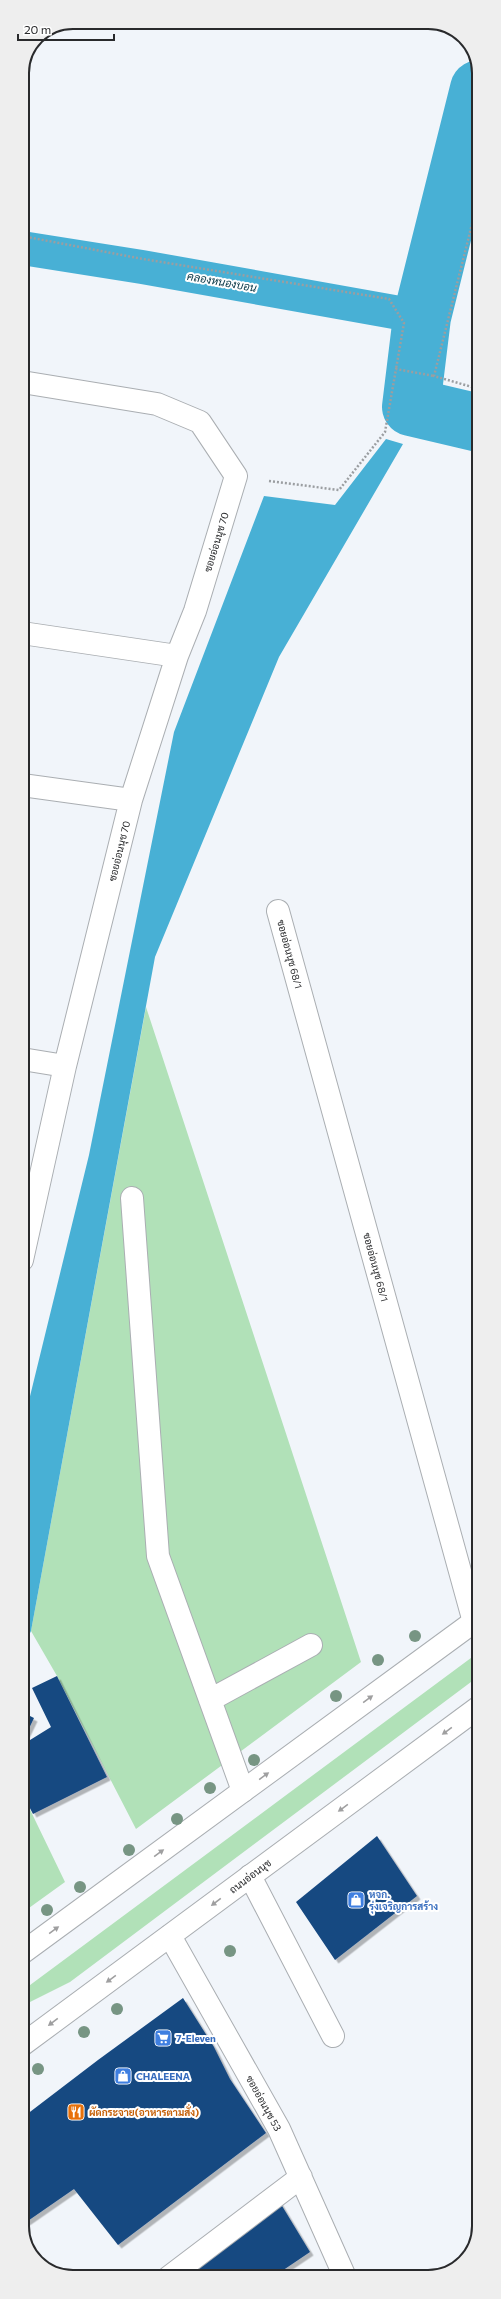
<svg xmlns="http://www.w3.org/2000/svg" width="501" height="2299" font-family="Commissioner,Sarabun,sans-serif">
<style>
.green{fill:#b1e1b8}
.water{fill:#48b0d5}
.lines{fill:none;stroke-linecap:round;stroke-linejoin:round}
.canal{stroke:#48b0d5;stroke-width:34}
.river{stroke:#48b0d5;stroke-width:58}
.building{fill:#184981;filter:url(#shadow)}
.minor-casing{stroke:#aaaeb2;stroke-width:24}
.major-casing{stroke:#aaaeb2;stroke-width:24}
.path{stroke:#9b9ea1;stroke-width:2.5;stroke-dasharray:2 2;stroke-linecap:butt}
.minor{stroke:#fff;stroke-width:22}
.major{stroke:#fff;stroke-width:22}
.tree{fill:#779583}
.oneway{fill:#9f9fa0}
.labels{text-anchor:middle;stroke-width:4;stroke-linejoin:round;paint-order:stroke}
.street-label{font-size:10px;fill:#292a2c;stroke:#fff}
.shop-label{font-size:10px;font-weight:bold;fill:#366cbe;stroke:#fff;text-anchor:start}
.food-label{font-size:10px;font-weight:bold;fill:#c56008;stroke:#fff;text-anchor:start}
.water-label{font-size:11px;font-style:italic;fill:#023342;stroke:#fff}
.rim{fill:none;stroke:#292a2c;stroke-width:2}
</style>
<defs>
<filter id="shadow"><feDropShadow dx="3.5" dy="3.5" stdDeviation="0" flood-color="#0004"/></filter>
</defs>
<rect width="100%" height="100%" fill="#f1f5fa"/>
<path class="green" d="M146,1007L361,1662L136,1829L57,1676L31,1631Z
M479,1652V1676L70,1982L22,2006V1991Z
M22,1793L65,1882L22,1913Z"/>
<path class="water" d="M386,439L403,444L279,657L155,957L31,1631L22,1650V1429L89,1155L174,732L264,496L335,505Z"/>
<g class="lines">
<path class="canal" d="M22,248L142,267L422,317"/>
<path class="river" d="M479,89L422,317L411,407L479,423"/>
</g>
<path class="building" d="M57,1676L107,1777L33,1814L22,1793V1745L51,1727L32,1688Z
M22,1712L34,1718L22,1743Z
M377,1836L417,1896L335,1960L296,1902Z
M183,1998L214,2047L230,2079L266,2133L118,2245L74,2189L22,2225V2118L98,2060Z
M276,2196L310,2252L273,2277H171Z"/>
<g class="lines">
<g class="minor-casing">
<path id="minor" d="M22,382L157,404L200,422L236,476L195,611L177,656L131,800L65,1066L22,1260
M22,633L177,656
M22,785L131,800
M278,911L474,1622
M22,1059L65,1066
M132,1198L158,1556L243,1791
M210,1700L311,1645
M250,1876L333,2036
M170,1936L279,2129L345,2277
M169,2277L301,2177"/>
</g>
<g class="major-casing">
<path id="major" d="M22,1953L479,1618
M22,2045L479,1707"/>
</g>
<path class="path" d="M479,196L434,376L479,389
M22,236L143,259L389,299L404,323L396,369
M269,481L339,490L385,432L396,369L434,376"/>
<use href="#minor" class="minor"/>
<use href="#major" class="major"/>
</g>
<g class="tree">
<circle cx="415" cy="1636" r="6"/>
<circle cx="378" cy="1660" r="6"/>
<circle cx="336" cy="1696" r="6"/>
<circle cx="254" cy="1760" r="6"/>
<circle cx="210" cy="1788" r="6"/>
<circle cx="177" cy="1819" r="6"/>
<circle cx="129" cy="1850" r="6"/>
<circle cx="80" cy="1887" r="6"/>
<circle cx="47" cy="1910" r="6"/>
<circle cx="230" cy="1951" r="6"/>
<circle cx="117" cy="2009" r="6"/>
<circle cx="84" cy="2032" r="6"/>
<circle cx="38" cy="2069" r="6"/>
</g>
<defs><path id="oneway-solid" d="M-6-.8H1V-3.2L6.5 0L1 3.2V.8H-6Z"/></defs>
<g class="oneway">
<use href="#oneway-solid" transform="translate(368 1699) rotate(-36)"/>
<use href="#oneway-solid" transform="translate(447 1731) rotate(144)"/>
<use href="#oneway-solid" transform="translate(264 1776) rotate(-36)"/>
<use href="#oneway-solid" transform="translate(343 1808) rotate(144)"/>
<use href="#oneway-solid" transform="translate(159 1853) rotate(-36)"/>
<use href="#oneway-solid" transform="translate(216 1902) rotate(143)"/>
<use href="#oneway-solid" transform="translate(54 1930) rotate(-36)"/>
<use href="#oneway-solid" transform="translate(111 1979) rotate(144)"/>
<use href="#oneway-solid" transform="translate(53 2022) rotate(143)"/>
</g>
<defs>
<g id="shop-square" transform="scale(0.9)"><rect x="-9" y="-9" width="18" height="18" rx="4" fill="#3f7fe0" stroke="#fff"/><path d="M-5-2.5h2.3a2.7 3.5 0 0 1 5.4 0H5L5.5 6h-11ZM-1.5-2.5h3a1.5 2.3 0 0 0-3 0Z" fill="#fff"/></g>
<g id="supermarket-square" transform="scale(0.9)"><rect x="-9" y="-9" width="18" height="18" rx="4" fill="#3f7fe0" stroke="#fff"/><path d="M-6-5.5h2.5l.6 2H6L4.5 2H-2.5L-4.4-4H-6ZM-1.5 3.2a1.3 1.3 0 1 0 .1 0ZM3 3.2a1.3 1.3 0 1 0 .1 0Z" fill="#fff"/></g>
<g id="restaurant-square" transform="scale(0.9)"><rect x="-9" y="-9" width="18" height="18" rx="4" fill="#e8710a" stroke="#fff"/><path d="M-5-6h1v4h1v-4h1v4h1v-4h1v5L-1.5 .5V6h-2V.5L-5-1ZM5-6V6H3V1.5H1.5Q1.5-4 5-6Z" fill="#fff"/></g>
</defs>
<g fill-rule="evenodd">
<use href="#shop-square" x="356" y="1900"/>
<use href="#supermarket-square" x="163" y="2038"/>
<use href="#shop-square" x="123" y="2076"/>
<use href="#restaurant-square" x="76" y="2112"/>
</g>
<g class="labels">
<g class="street-label">
<text transform="translate(216 542) rotate(-73)" y="4">ซอยอ่อนนุช 70</text>
<text transform="translate(119 851) rotate(-76)" y="4">ซอยอ่อนนุช 70</text>
<text transform="translate(290 954) rotate(75)" y="4">ซอยอ่อนนุช 68/1</text>
<text transform="translate(376 1267) rotate(75)" y="4">ซอยอ่อนนุช 68/1</text>
<text transform="translate(250 1876) rotate(-37)" y="4">ถนนอ่อนนุช</text>
<text transform="translate(264 2103) rotate(61)" y="4">ซอยอ่อนนุช 53</text>
</g>
<g class="shop-label">
<text x="369" y="1898">หจก.<tspan x="369" dy="12">รุ่งเจริญการสร้าง</tspan></text>
<text x="176" y="2042">7-Eleven</text>
<text x="136" y="2080">CHALEENA</text>
</g>
<g class="food-label">
<text x="89" y="2116">ผัดกระจาย(อาหารตามสั่ง)</text>
</g>
<g class="water-label">
<text transform="translate(222 282) rotate(10)" y="4">คลองหนองบอน</text>
</g>
</g>
<path d="M0 0H501V2299H0ZM73 29H428A44 44 0 0 1 472 73V2226A44 44 0 0 1 428 2270H73A44 44 0 0 1 29 2226V73A44 44 0 0 1 73 29Z" fill="#eee" fill-rule="evenodd"/>
<path class="rim" d="M73 29H428A44 44 0 0 1 472 73V2226A44 44 0 0 1 428 2270H73A44 44 0 0 1 29 2226V73A44 44 0 0 1 73 29Z"/>
<path d="M18 34v6h96v-6" fill="none" stroke="#292a2c" stroke-width="2"/>
<text x="24" y="34" font-size="12" fill="#292a2c" stroke="#ffffff" stroke-width="3" paint-order="stroke">20 m</text>
</svg>
